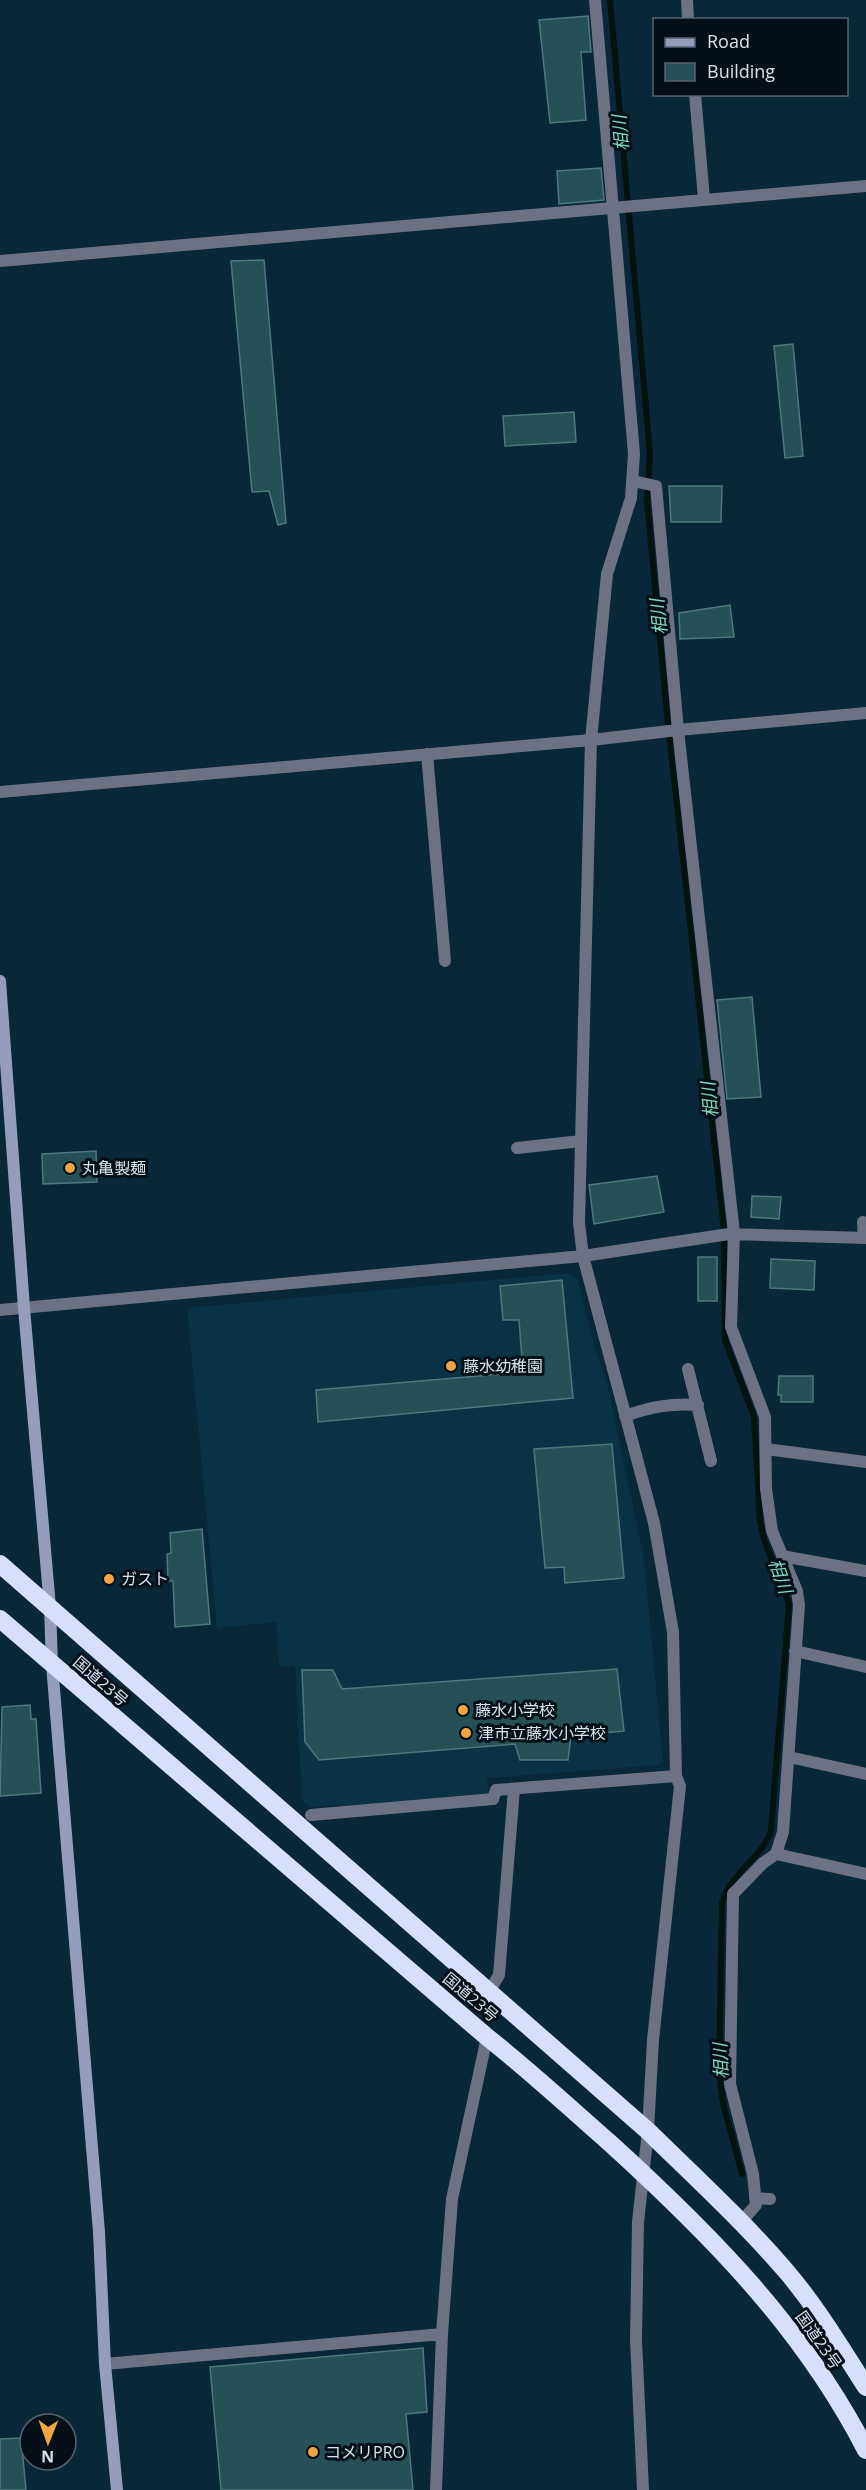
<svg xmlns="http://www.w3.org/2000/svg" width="866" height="2490" font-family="'Open Sans','Noto Sans JP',sans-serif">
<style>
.built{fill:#093247}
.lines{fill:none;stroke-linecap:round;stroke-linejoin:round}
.stream{stroke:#02120d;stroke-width:6}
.building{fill:#255156;stroke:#4d797e;stroke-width:1.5}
.street{stroke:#6c7184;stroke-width:12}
.secondary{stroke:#949dbb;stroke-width:12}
.highway{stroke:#d6dffb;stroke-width:18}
.poi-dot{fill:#f1a540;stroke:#040f17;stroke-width:2}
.labels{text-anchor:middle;stroke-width:6;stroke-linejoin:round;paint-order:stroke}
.poi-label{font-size:16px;fill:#d3e4f0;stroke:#040f17;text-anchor:start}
.street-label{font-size:16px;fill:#d3e4f0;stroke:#040f17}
.water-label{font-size:18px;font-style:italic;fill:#7fdabd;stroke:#040f17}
</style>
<rect width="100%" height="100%" fill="#082739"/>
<path class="built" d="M568,1273L578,1280L594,1345L608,1387L644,1558L663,1761L659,1765L487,1778L488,1793L342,1807L338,1805L309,1807L302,1801L295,1666L279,1667L276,1622L217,1628L187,1308Z"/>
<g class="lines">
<path class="stream" d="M610,0L650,454L647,501L668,724L724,1231L725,1340L754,1417L760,1522L764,1539L789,1604L771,1831C761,1860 732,1870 722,1903L719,2072L723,2103L742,2174"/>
</g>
<path class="building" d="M588,16L591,52H581L586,120L550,123L539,20Z
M601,168L604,200L559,204L557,171Z
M264,260L286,523L278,525L269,491L252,492L231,261Z
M793,344L803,456L785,458L774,346Z
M574,412L576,442L505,446L503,416Z
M669,486H722L721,522H671Z
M730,605L734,637L680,639L679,613Z
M752,997L761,1097L727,1099L717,1000Z
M96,1151L97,1182L43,1184L42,1154Z
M657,1176L664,1212L594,1224L589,1185Z
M752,1196L781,1197L779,1219L751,1217Z
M698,1257H717V1301H698Z
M771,1259L815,1261L814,1290L770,1288Z
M562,1280L573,1398L318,1422L316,1390L523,1372L519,1320H503L500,1286Z
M779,1376H813V1402H781V1395H778Z
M612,1444L624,1578L565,1583L564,1567L545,1568L534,1449Z
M202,1529L210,1624L175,1627L173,1581H168L167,1554L171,1553L170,1533Z
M617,1669L624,1731L571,1736L568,1760H520L515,1744L319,1760L305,1742L302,1670H333L342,1689Z
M30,1705L31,1719H36L41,1793L0,1796L2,1707Z
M423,2348L427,2412L406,2414L413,2490H221L210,2367Z
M21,2438L26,2490H0V2439Z"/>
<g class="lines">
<path class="street" d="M595,0L634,454L631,498L607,574L591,740L579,1223L583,1256L654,1523L673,1632L676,1776L680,1786L653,2040L648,2131L638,2222L636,2340L643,2490
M687,0L688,20
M695,94L704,199
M0,261L866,186
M633,481L656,486L678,730L734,1233L731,1327L765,1417L766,1489L772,1531L797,1591L799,1605L783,1832L776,1854L763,1863L733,1894L730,2084L753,2174L756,2205L741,2222
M427,754L445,961
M0,792L591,740L678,730L866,713
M517,1148L581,1141
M863,1222L864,1238
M0,1310L583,1256L729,1234L866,1238
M688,1369L711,1461
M625,1416C650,1407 671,1403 698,1405
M766,1449L866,1462
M782,1556L866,1571
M795,1651L866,1667
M789,1757L866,1774
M311,1815L493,1799L496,1790L676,1776
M776,1854L866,1874
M489,1992L499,1975L514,1789
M755,2198L770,2199
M105,2364L442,2334
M436,2490L442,2334L452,2199L487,2037"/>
<path class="secondary" d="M0,981L24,1308L50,1607L52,1665L99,2232L105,2364L117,2490"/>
<path class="highway" d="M0,1564L648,2131C695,2177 743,2221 786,2271C816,2306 841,2348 866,2387
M0,1619L487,2037C530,2071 570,2108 611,2144C712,2236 803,2328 866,2450"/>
</g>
<g class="poi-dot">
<circle cx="70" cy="1168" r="6"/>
<circle cx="451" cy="1366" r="6"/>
<circle cx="109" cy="1579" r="6"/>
<circle cx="463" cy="1710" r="6"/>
<circle cx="466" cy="1733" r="6"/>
<circle cx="313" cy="2452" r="6"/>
</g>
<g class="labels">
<g class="poi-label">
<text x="82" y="1174">丸亀製麺</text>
<text x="463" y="1372">藤水幼稚園</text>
<text x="121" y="1585">ガスト</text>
<text x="475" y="1716">藤水小学校</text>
<text x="478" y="1739">津市立藤水小学校</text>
<text x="325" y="2458">コメリPRO</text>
</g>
<g class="street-label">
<text transform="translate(101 1681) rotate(41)" y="6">国道23号</text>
<text transform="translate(471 1997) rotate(40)" y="6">国道23号</text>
<text transform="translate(819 2340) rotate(55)" y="6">国道23号</text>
</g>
<g class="water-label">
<text transform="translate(621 133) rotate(-95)" y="6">相川</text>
<text transform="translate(659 617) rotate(-96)" y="6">相川</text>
<text transform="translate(710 1100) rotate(-96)" y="6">相川</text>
<text transform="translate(780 1576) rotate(70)" y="6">相川</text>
<text transform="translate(721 2061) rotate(-93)" y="6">相川</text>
</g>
</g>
<rect x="653" y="18" width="195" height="78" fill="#040f17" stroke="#57646e" stroke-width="1.5"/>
<rect x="665" y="38" width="30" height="9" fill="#949dbb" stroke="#57646e" stroke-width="1.5"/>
<text x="707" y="48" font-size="18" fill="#d3e4f0">Road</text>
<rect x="665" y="63" width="30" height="18" fill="#255156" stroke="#57646e" stroke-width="1.5"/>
<text x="707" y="78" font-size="18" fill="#d3e4f0">Building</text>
<g transform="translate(48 2442) rotate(181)"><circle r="28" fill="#040f17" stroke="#57646e" stroke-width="1.5"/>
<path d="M0-4.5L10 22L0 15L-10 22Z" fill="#f1a540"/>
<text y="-9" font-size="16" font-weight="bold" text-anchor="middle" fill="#d3e4f0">N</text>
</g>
</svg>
